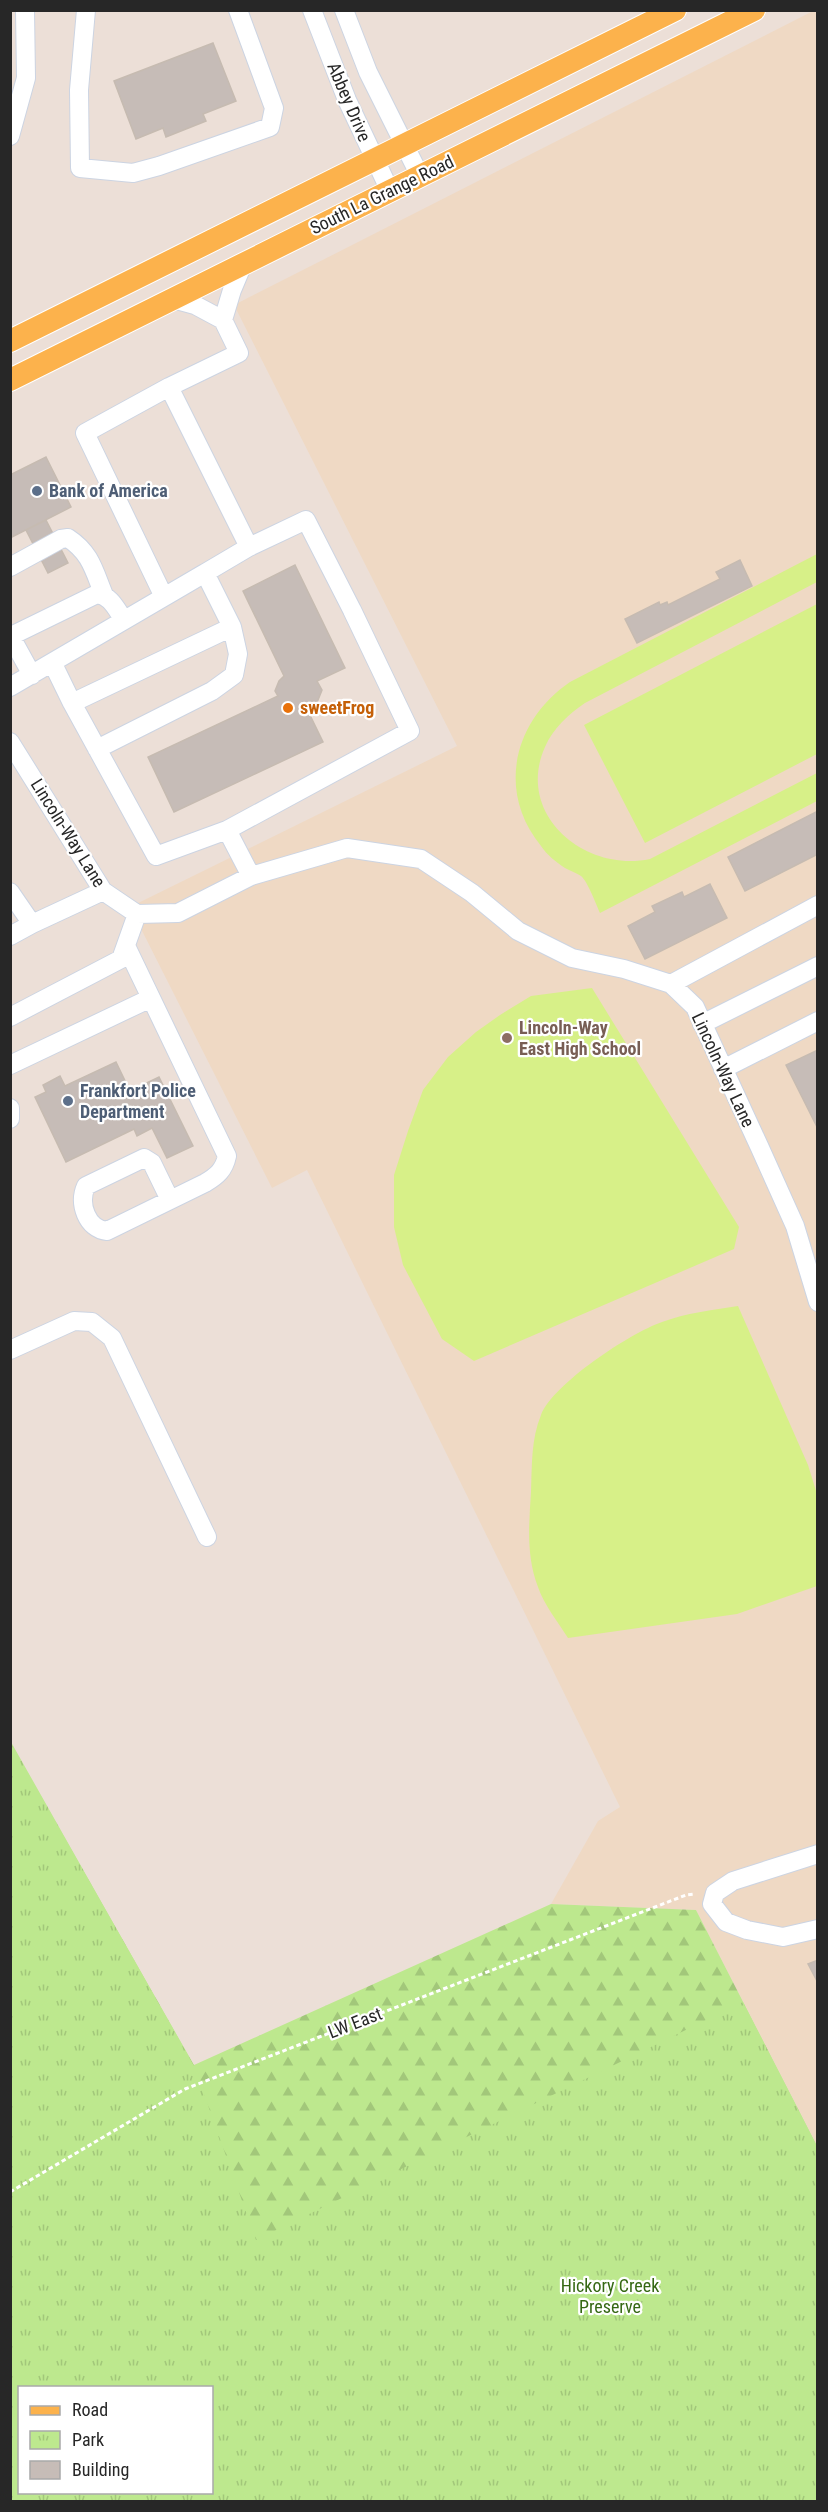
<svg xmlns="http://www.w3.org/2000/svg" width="828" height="2512" font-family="'Roboto Condensed',sans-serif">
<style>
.education{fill:#efd9c4}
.forest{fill:url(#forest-firs);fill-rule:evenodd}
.park{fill:url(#park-tufts);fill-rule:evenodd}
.pitch{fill:#d7f088}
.building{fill:#c6bcb7;stroke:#c6bbb1;stroke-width:1.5}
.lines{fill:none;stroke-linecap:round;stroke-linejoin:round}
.minor-casing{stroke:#ccd4e2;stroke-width:20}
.major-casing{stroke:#fff;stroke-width:24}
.path{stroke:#fff;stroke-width:3;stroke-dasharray:4.5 3;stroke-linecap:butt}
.minor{stroke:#fff;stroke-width:18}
.major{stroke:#fcb24c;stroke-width:22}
.service-dot{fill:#5c6f8a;stroke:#fff;stroke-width:2}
.food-dot{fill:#e8710a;stroke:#fff;stroke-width:2}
.education-dot{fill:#8d6e63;stroke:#fff;stroke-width:2}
.labels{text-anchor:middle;stroke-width:4.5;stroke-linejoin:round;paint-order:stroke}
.street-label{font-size:18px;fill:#272727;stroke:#fff}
.service-label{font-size:18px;font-weight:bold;fill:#4e5e75;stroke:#fff;text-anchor:start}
.food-label{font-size:18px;font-weight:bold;fill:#c56008;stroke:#fff;text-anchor:start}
.education-label{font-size:18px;font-weight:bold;fill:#785e54;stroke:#fff;text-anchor:start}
.park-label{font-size:18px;fill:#356813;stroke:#fff}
</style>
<defs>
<pattern id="forest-firs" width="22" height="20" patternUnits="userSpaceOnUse" patternTransform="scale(1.5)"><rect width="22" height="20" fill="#bde88e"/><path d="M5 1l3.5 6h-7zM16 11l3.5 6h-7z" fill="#a2c77a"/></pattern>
<pattern id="park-tufts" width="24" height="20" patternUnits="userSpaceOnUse" patternTransform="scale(1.5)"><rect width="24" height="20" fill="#bde88e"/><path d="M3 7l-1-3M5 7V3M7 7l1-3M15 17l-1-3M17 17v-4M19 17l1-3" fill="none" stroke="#a2c77a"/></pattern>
</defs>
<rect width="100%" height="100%" fill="#ecdfd7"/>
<path class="education" d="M813,11H817V2146L696,1910L551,1904L598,1821L620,1807L307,1170L272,1188L130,907L457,746L234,305Z"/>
<path class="forest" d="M10,1742L194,2065L551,1904L696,1910L817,2146V2501H11ZM20,2388H212V2492H20Z"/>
<path class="park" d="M11,1742L194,2066L256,2240L743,2002L817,2146V2501H11ZM20,2388H212V2492H20Z"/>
<path class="pitch" d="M817,554V582L585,703C569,714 553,728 545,747C515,814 584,873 650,859L817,773V801L600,913C596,904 588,882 581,876C577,873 570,871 565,868C556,862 547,855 541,846C496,791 514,720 570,682Z
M817,604V754L645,843L584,725Z
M592,988L739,1227L734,1249L474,1361L442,1339L403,1265L394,1227V1175L408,1131L423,1090L448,1057L476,1032L500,1015L531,996Z
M738,1306L808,1465L817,1494V1586L737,1614L568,1638C558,1622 544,1605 538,1587C526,1556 529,1524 531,1492C532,1466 531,1439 541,1415C553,1384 630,1333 662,1322C686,1313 712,1310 738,1306Z"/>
<path class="building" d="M213,43L236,101L203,114L206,121L166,137L163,128L136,139L114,81Z
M46,457L71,507L10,538V475Z
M46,520L68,563L48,573L26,530Z
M740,560L752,586L637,643L625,619L659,602L660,605L667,602L668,605L720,579L716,572Z
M295,565L345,668L317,681L322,690L316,705L307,709L323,742L174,812L148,757L278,696L275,691L279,681L284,676L243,591Z
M818,811V854L745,891L728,857Z
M710,884L727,918L645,959L628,926L655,912L652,906L682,892L684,897Z
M818,1050V1129L786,1065Z
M116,1062L130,1091L159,1077L193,1146L167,1158L152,1128L137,1136L134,1129L66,1162L35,1097L46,1092L43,1085L60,1076L65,1086Z
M818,1960V1983L808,1964Z"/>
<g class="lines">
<g class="minor-casing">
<path id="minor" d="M86,10L79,90L80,168L133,173L159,166L270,127L274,108L238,10
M312,10L347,100L390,191
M344,10L368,72L420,176
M10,136L26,78L25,10
M223,320L232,290L243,264
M169,387L239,353L223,320L195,305L173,299
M10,567L61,539L68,538C91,553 94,571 104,595
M205,573L249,547
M10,635L32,675
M11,636L97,594C111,596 116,609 124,620
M53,664L72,703
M10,687L164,597
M10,742L103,891L137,914L178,913L251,876L347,848L421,859L472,893L518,931L572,958L624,969L671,984L695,1007L760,1148L795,1226L818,1302
M97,749L212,691L234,675L238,654L232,627
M227,830L156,856L72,703L232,627L205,573L164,597L85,433L169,387L249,547L306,520L352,610L410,731L227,830L251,876
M10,892L32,924L103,891
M10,936L32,924
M126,946L227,1156C224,1170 217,1176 205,1183L107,1231C87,1229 78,1204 86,1186L144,1158L152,1163L170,1200
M671,984L818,905
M10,1017L121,959L137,914
M702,1024L818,966
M10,1065L151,998
M723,1069L818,1021
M10,1108V1119
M10,1350L74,1321L92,1322L112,1338L207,1537
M818,1854L733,1881L715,1893L712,1904L726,1922L747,1930L783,1937L818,1929"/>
</g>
<g class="major-casing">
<path id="major" d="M10,341L675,10
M10,380L754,10"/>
</g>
<path class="path" d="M10,2192L185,2089L686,1895L695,1894"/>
<use href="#minor" class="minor"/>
<use href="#major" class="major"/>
</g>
<g class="service-dot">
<circle cx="37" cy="491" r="6"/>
<circle cx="68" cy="1101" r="6"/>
</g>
<circle class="food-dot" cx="288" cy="708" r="6"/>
<circle class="education-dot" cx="507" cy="1038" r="6"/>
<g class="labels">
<g class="street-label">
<text transform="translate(349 102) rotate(67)" y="6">Abbey Drive</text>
<text transform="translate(382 195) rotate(-26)" y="6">South La Grange Road</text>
<text transform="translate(68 833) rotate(58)" y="6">Lincoln-Way Lane</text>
<text transform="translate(723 1070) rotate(65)" y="6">Lincoln-Way Lane</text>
<text transform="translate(355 2023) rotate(-21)" y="6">LW East</text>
</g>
<g class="service-label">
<text x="49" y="497">Bank of America</text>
<text x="80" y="1097">Frankfort Police<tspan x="80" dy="21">Department</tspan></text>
</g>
<g class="food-label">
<text x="300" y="714">sweetFrog</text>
</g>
<g class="education-label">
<text x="519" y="1034">Lincoln-Way<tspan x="519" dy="21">East High School</tspan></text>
</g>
<g class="park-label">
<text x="610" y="2292">Hickory Creek<tspan x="610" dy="21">Preserve</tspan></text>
</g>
</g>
<rect width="828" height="2512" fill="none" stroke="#272727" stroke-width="24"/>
<rect x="18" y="2386" width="195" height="108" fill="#ffffff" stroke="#a9a9a9" stroke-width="1.5"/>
<rect x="30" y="2406" width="30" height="9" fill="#fcb24c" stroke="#a9a9a9" stroke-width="1.5"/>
<text x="72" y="2416" font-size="18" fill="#272727">Road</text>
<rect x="30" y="2431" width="30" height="18" fill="url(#park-tufts)" stroke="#a9a9a9" stroke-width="1.5"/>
<text x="72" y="2446" font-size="18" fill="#272727">Park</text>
<rect x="30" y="2461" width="30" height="18" fill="#c6bcb7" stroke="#a9a9a9" stroke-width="1.5"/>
<text x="72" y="2476" font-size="18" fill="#272727">Building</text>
</svg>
